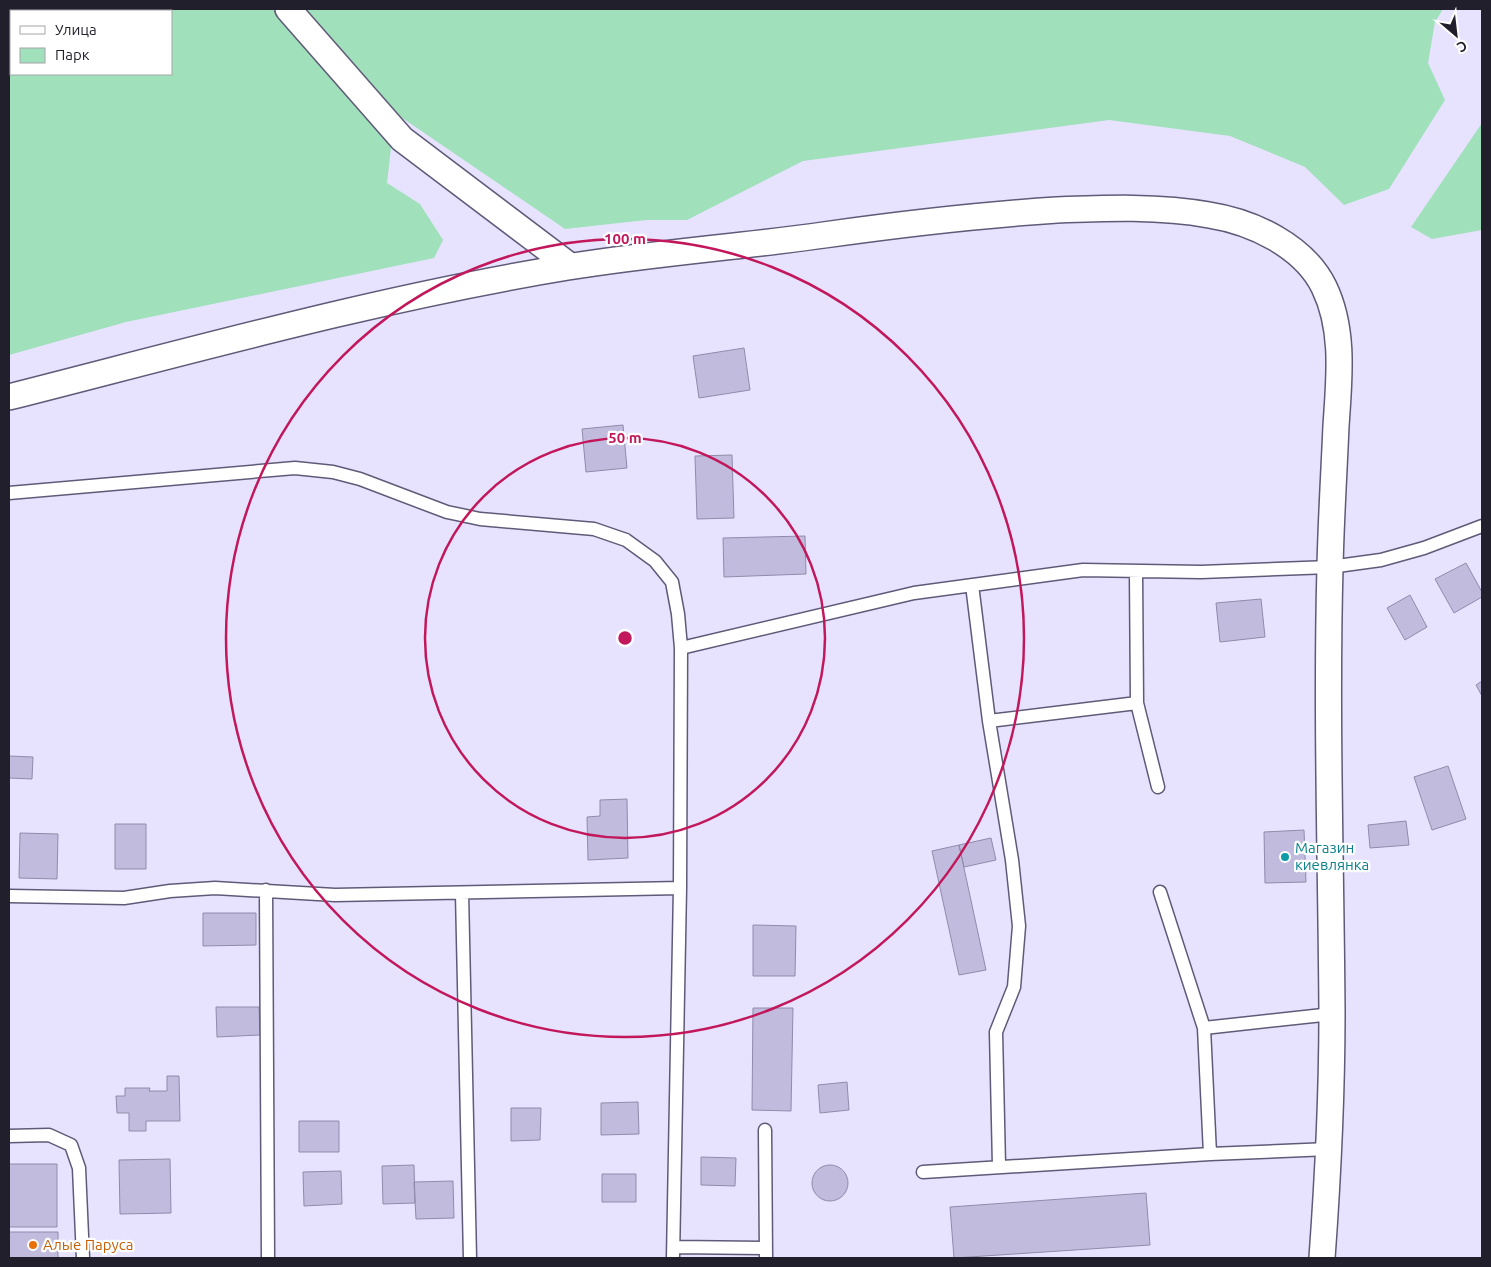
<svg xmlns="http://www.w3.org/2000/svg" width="1491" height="1267" font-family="Ubuntu,sans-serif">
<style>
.green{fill:#a0e0bb;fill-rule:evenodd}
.building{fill:#c1bbdd;stroke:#908bab}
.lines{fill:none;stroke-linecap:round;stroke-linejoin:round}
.service-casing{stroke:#5f5a77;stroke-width:15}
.minor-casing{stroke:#5f5a77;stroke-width:28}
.service{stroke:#fff;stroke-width:12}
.minor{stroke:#fff;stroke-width:25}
.ring{fill:none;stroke:#c2185b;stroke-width:2.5}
.culture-dot{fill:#0f9aa8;stroke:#fff;stroke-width:2}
.food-dot{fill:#e8710a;stroke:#fff;stroke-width:2}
.labels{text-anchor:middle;stroke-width:4.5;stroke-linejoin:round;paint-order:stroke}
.culture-label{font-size:15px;fill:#0d838f;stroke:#fff;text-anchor:start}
.food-label{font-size:15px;fill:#c56008;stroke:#fff;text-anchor:start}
.centre{fill:#c2185b;stroke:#fff;stroke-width:2.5}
.ring-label{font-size:15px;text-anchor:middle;font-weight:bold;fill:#c2185b;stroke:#fff;stroke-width:4.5;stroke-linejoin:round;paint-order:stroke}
</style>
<rect width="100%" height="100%" fill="#e7e3ff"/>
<path class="green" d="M9,9H1443L1435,22L1428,63L1445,100L1389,189L1344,205L1305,167L1230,136L1109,120L803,161L687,220H646L565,229L395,113L387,183L420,204L443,240L434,258L126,322L9,355ZM11,11H171V74H11Z
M1482,123V230L1432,239L1411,227Z"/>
<path class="building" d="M744,348L750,390L699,398L693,356Z
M623,425L627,468L586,472L582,429Z
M732,455L734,518L697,519L695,456Z
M805,536L806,574L724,577L723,538Z
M1466,563L1482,592V597L1454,613L1435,579Z
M1410,595L1427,627L1405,640L1387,608Z
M1261,599L1265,637L1220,642L1216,603Z
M1482,681V696L1476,685Z
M9,756L33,757L32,779L9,778Z
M1448,766L1466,819L1432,830L1414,777Z
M627,799L628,858L588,860L587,817L600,816V800Z
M1406,821L1409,845L1370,848L1368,825Z
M115,824H146V869H115Z
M1304,830L1306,882L1265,883L1264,832Z
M20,833L58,834L57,879L19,878Z
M991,838L996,860L964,867L959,845Z
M959,845L986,970L959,975L932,851Z
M203,913H256V945L203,946Z
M753,925L796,926L795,976H753Z
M216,1007H259L260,1035L217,1037Z
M753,1008H793L791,1111L752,1110Z
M167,1076H179L180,1121H146V1131H129V1113H117L116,1096H125V1088H150L149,1091H167Z
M847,1082L849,1110L820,1113L818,1085Z
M638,1102L639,1134L601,1135V1103Z
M511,1108H541L540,1140L511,1141Z
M299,1121H339V1152H299Z
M701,1157L736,1158L735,1186L701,1185Z
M170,1159L171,1213L120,1214L119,1160Z
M9,1164H57V1227H9Z
M414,1165L415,1203L383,1204L382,1166Z
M812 1183a18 18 0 1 1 36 0a18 18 0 1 1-36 0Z
M341,1171L342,1204L304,1206L303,1172Z
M602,1174H636V1202H602Z
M453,1181L454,1218L416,1219L414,1182Z
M1146,1193L1150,1245L954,1258L950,1207Z
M9,1232H58V1258H9Z"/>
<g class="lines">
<g class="service-casing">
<path id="service" d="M9,493L295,468L333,472L360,479L447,512L480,519L594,529L626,540L655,561L672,582L678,614L681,648L680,888L673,1258
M1136,572L1137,703L1158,787
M972,585L989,721L1012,860L1019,926L1014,987L996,1032L999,1166
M681,648L914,593L1083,570L1201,572L1330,567L1381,560L1424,548L1482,526
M989,721L1137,703
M266,890L268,1258
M1160,892L1204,1028L1210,1154
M462,893L470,1258
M9,896L124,898L170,891L215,888L335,895L680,888
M1204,1028L1332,1014
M765,1130L766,1258
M9,1136L49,1135L71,1145L79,1168L83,1258
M923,1172L1210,1154L1329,1149
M674,1247L766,1248"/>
</g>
<g class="minor-casing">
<path id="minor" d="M288,9L402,139L570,266
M9,397C194,350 379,298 568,267C653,253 739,247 824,235C902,224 979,215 1057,210C1107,208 1160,206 1209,215C1253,222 1304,246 1324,287C1345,330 1339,380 1336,426C1334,473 1331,520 1330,567C1326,715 1331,864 1332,1012C1332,1094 1328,1176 1322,1258"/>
</g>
<use href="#service" class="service"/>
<use href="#minor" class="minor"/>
</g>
<g class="ring">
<circle cx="625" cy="638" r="200"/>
<circle cx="625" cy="638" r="399"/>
</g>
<circle class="culture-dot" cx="1285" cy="857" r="5"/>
<circle class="food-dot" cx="33" cy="1245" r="5"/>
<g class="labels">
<g class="culture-label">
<text x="1295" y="853">Магазин<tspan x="1295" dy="17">киевлянка</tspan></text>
</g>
<g class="food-label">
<text x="43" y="1250">Алые Паруса</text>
</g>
</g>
<circle cx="625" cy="638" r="8" class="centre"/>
<g class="ring-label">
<text x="625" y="244">100 m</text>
<text x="625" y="443">50 m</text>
</g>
<rect width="1491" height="1267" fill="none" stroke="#211f2b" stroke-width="20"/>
<rect x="10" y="10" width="162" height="65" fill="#ffffff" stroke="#a6a5aa"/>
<rect x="20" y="26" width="25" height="8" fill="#ffffff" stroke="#a6a5aa"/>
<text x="55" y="35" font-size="15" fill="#211f2b">Улица</text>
<rect x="20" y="48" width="25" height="15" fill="#a0e0bb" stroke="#a6a5aa"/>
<text x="55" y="60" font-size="15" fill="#211f2b">Парк</text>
<g transform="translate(1456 35) rotate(152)" stroke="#ffffff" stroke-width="4" paint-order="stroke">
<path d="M0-4L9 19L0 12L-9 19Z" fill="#211f2b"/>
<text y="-8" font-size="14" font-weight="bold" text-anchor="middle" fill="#211f2b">С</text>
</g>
</svg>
